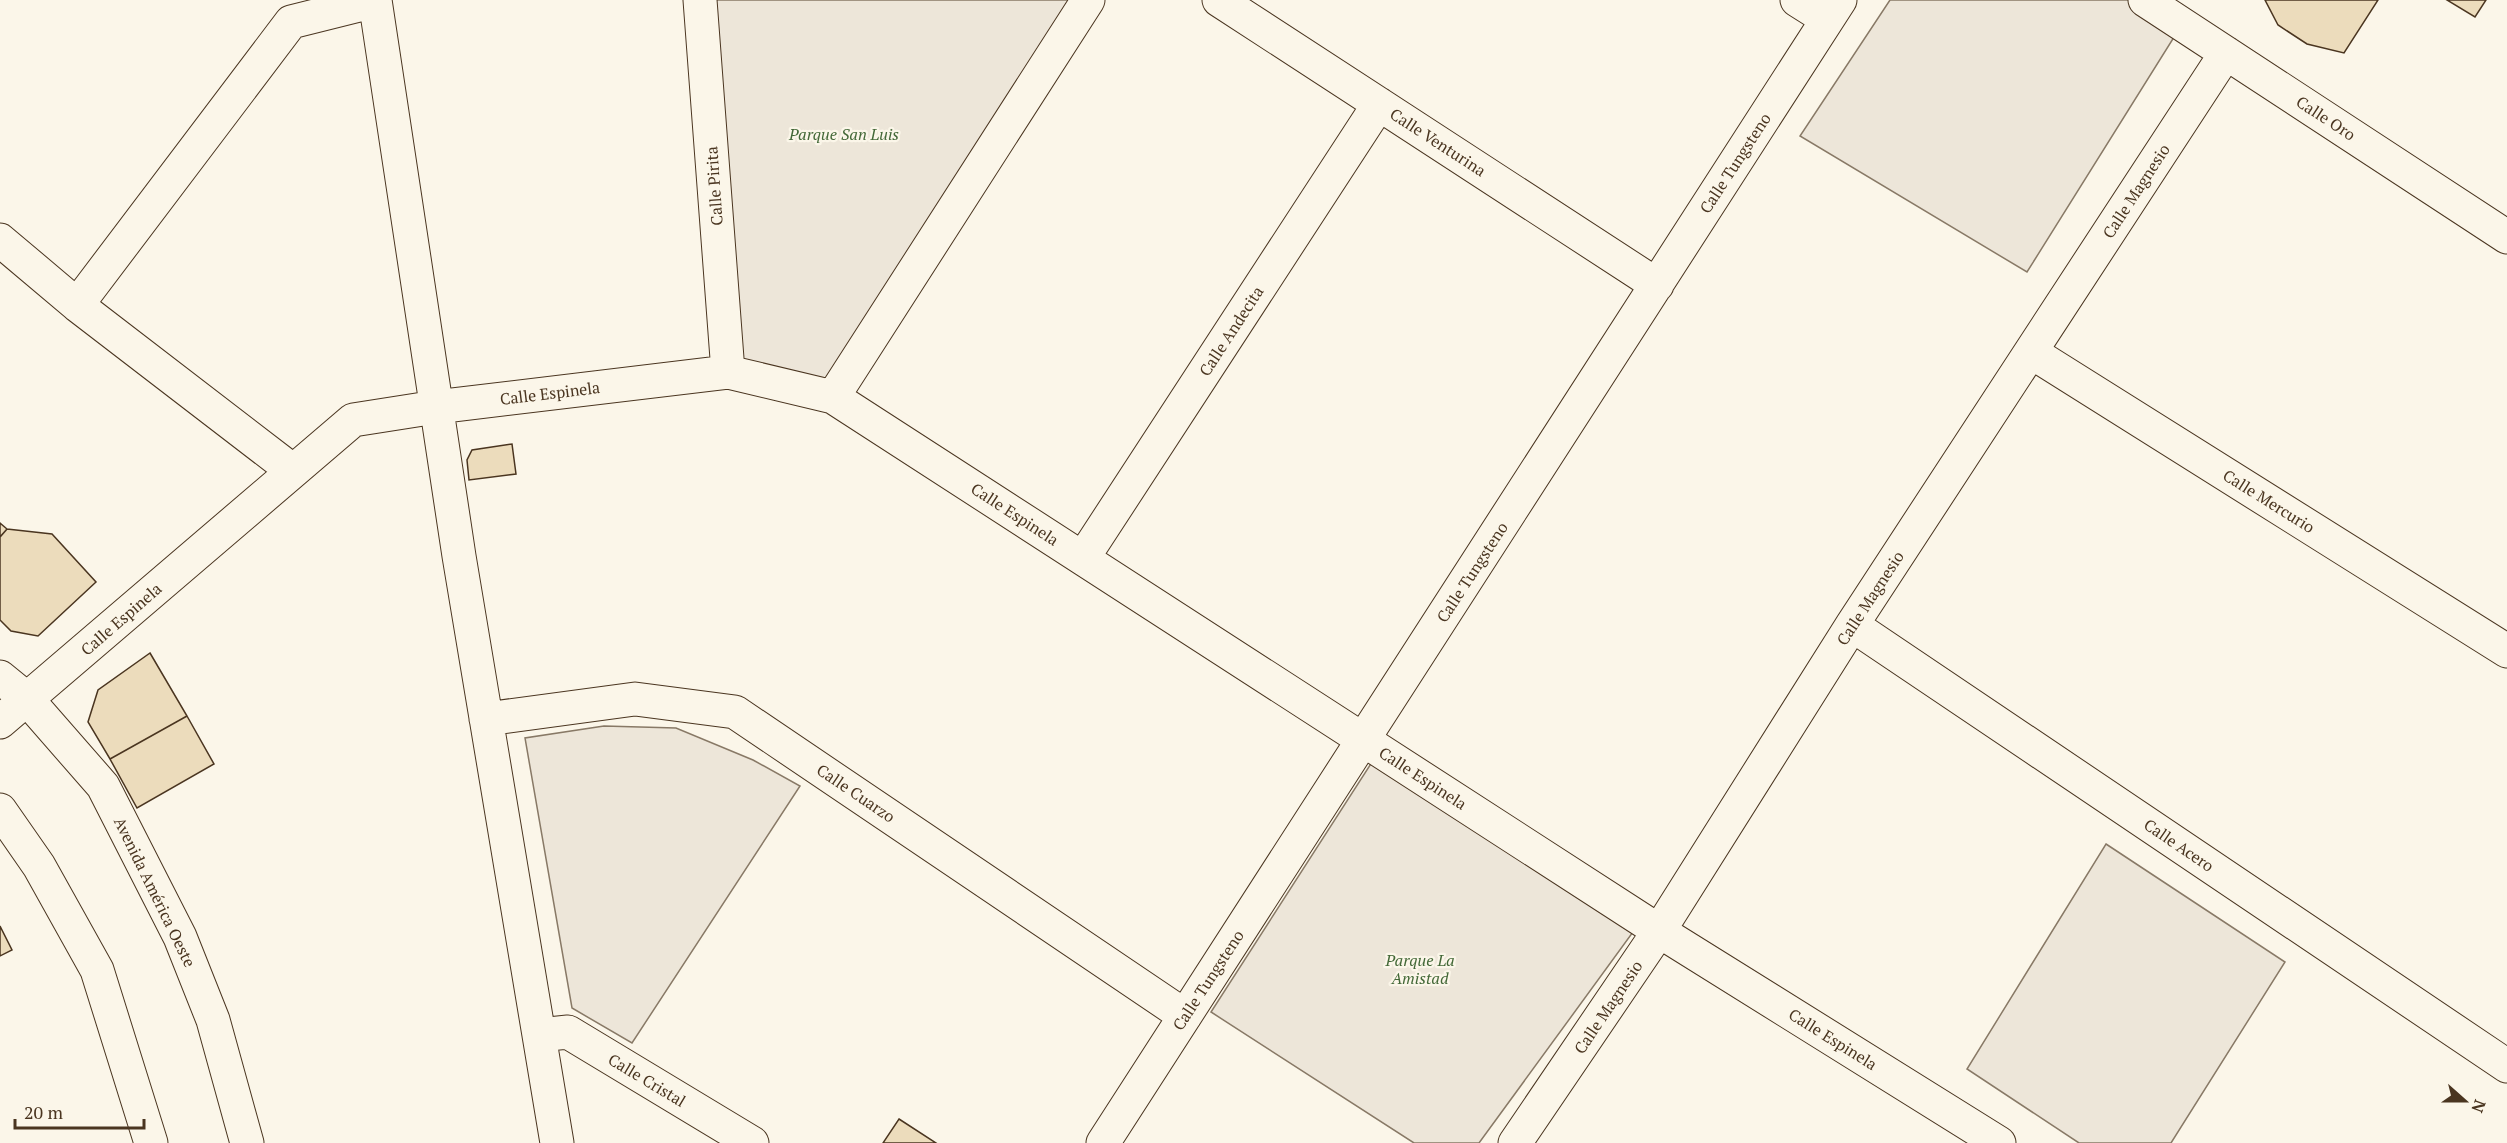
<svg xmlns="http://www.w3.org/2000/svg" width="2507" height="1143" font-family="'PT Serif',serif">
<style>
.green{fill:#ede6d9;stroke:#887966;stroke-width:1.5}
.building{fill:#ecdcbc;stroke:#4a3520;stroke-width:1.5}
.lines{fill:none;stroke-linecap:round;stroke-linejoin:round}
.minor-casing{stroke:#4a3520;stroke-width:35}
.major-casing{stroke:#4a3520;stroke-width:35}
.minor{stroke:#fbf6e9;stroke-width:33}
.major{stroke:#fbf6e9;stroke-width:33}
.labels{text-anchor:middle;stroke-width:4.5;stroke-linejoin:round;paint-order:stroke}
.street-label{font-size:16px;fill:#4a3520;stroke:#fbf6e9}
.park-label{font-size:16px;font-style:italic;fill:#436837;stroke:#fbf6e9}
</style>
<rect width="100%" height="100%" fill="#fbf6e9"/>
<path class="green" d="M700,0H1088L833,397L728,372Z
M1890,0H2136L2181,26L2027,272L1800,136Z
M604,726L676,728L753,760L800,786L632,1043L572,1008L525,738Z
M1374,759L1633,932L1479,1143H1414L1211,1012Z
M2106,844L2285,962L2171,1143H2079L1967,1069Z"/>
<path class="building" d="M2265,0H2378L2344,53L2307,44L2278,25Z
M2447,0H2486L2475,17Z
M512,444L516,474L469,480L467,460L472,450Z
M0,523L7,529L0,537Z
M7,529L52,534L96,582L38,636L11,631L0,620V537Z
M150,653L187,716L110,759L88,722L98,690Z
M187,716L214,764L137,808L110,759Z
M0,926L12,950L0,956Z
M899,1119L936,1143H883Z"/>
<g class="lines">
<g class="minor-casing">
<path id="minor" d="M375,0L459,556L557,1143
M700,0L728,372
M1219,0L1657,285
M1797,0L1827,19
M2145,0L2507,237
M0,240L77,305L293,471
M77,305L291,22L375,1
M2031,352L2507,651
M833,397L1088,0
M1083,558L1379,104
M1852,625L2507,1066
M486,719L635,699L735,712L1185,1016
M0,722L353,420L436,407L728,372L833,397L1659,931L1999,1143
M539,1035L568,1032L752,1143
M1103,1143L1840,0
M1515,1143L1659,931L1852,625L2226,53"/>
</g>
<g class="major-casing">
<path id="major" d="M0,677L27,699L103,786L180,937L213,1020L247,1143
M0,810L39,866L97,970L151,1143"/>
</g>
<use href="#minor" class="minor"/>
<use href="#major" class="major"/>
</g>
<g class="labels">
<g class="street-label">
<text transform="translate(2326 118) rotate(33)" y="6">Calle Oro</text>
<text transform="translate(1438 142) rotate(33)" y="6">Calle Venturina</text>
<text transform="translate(1735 163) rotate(-57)" y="6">Calle Tungsteno</text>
<text transform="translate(714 186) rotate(-94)" y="6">Calle Pirita</text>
<text transform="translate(2136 191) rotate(-57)" y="6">Calle Magnesio</text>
<text transform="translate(1231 331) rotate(-57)" y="6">Calle Andecita</text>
<text transform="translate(550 393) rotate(-7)" y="6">Calle Espinela</text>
<text transform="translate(2269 501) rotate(32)" y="6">Calle Mercurio</text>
<text transform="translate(1015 514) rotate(33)" y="6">Calle Espinela</text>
<text transform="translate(1472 572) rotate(-57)" y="6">Calle Tungsteno</text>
<text transform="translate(1870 598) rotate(-57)" y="6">Calle Magnesio</text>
<text transform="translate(121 619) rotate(-41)" y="6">Calle Espinela</text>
<text transform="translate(1423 778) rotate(33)" y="6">Calle Espinela</text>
<text transform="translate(856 793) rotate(34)" y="6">Calle Cuarzo</text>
<text transform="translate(2179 845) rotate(34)" y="6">Calle Acero</text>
<text transform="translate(155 892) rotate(64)" y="6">Avenida América Oeste</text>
<text transform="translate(1208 980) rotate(-57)" y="6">Calle Tungsteno</text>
<text transform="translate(1608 1007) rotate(-56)" y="6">Calle Magnesio</text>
<text transform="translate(1833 1039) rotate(32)" y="6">Calle Espinela</text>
<text transform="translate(647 1080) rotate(31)" y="6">Calle Cristal</text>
</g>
<g class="park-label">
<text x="844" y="140">Parque San Luis</text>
<text x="1420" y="966">Parque La<tspan x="1420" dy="18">Amistad</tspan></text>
</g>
</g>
<g transform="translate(2465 1101) rotate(111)" stroke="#fbf6e9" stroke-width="4.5" paint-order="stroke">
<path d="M0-4.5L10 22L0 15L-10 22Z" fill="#4a3520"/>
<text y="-9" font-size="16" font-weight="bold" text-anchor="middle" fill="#4a3520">N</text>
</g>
<path d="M15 1119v9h129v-9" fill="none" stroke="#4a3520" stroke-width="3"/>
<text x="24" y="1119" font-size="18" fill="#4a3520" stroke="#fbf6e9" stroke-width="4.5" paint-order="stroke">20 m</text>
</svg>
